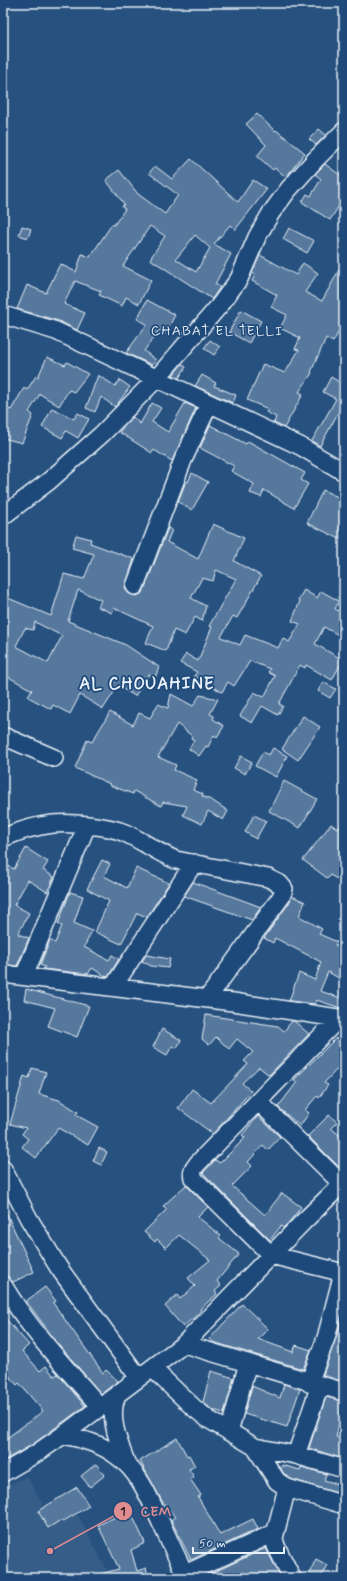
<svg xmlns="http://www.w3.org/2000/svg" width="347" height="1581" font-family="Mynerve,sans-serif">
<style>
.built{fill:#355d88}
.building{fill:#57789d;stroke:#e8f1f8;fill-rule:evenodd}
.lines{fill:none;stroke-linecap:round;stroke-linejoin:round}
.minor-casing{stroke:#e8f1f8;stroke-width:20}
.minor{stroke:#1f4a7a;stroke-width:17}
.labels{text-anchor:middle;stroke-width:3.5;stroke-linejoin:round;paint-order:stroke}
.neighbourhood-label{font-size:14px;letter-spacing:1px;fill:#e8f1f8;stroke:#1f4a7a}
.district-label{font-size:17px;font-weight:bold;letter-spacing:1px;fill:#e8f1f8;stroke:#1f4a7a}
.leader{fill:none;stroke:#df8c90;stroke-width:1.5}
.callout-dot{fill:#df8c90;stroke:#1f4a7a;stroke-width:1.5}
.mark-label{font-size:12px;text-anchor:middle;font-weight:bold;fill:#111}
.callout-label{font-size:14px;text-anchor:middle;font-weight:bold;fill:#df8c90;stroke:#1f4a7a;stroke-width:3.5;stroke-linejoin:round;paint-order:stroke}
</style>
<rect width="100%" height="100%" fill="#27517f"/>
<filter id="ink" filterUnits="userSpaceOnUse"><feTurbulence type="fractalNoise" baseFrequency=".025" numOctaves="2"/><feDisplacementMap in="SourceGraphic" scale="8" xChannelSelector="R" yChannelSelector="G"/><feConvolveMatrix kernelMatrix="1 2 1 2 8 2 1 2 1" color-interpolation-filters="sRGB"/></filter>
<g filter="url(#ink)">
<path class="built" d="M27,1476L53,1523L76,1511L111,1578H3V1488Z"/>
<path class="building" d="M257,114L275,131L276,130L305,153L286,177L275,168L273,170L257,156L266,145L246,124Z
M319,129L326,135L316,145L309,139Z
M191,159L238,202L253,180L267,189L235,230L230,225L214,244L231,254L215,284L220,287L212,299L150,259L165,236L150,226L123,266L151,280L139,304L126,297L122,306L99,295L101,291L75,281L64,304L85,313L77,330L59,321L17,309L27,285L46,293L60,264L76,272L82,254L90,257L112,224L114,225L125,209L122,207L124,204L106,180L119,170L138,194L165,214L178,195L149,173L155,166L172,179ZM195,235L210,248L196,272L176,259Z
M325,164L344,178V198L330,220L302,202L307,194L311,196L321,179L315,174Z
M22,226L31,229L28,238L19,235Z
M289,228L314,241L307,253L283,239Z
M260,255L296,275L303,263L318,273L305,292L322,301L344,261V322L333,342L326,338L311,372L312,373L299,392L303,394L284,428L274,423L276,417L266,412L268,409L247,400L263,364L285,373L299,350L295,349L300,338L280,328L287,315L271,307L277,295L252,281L255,275L252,273Z
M147,300L175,315L165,334L159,330L144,351L156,360L152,365L126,353L147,324L137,319Z
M241,310L261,321L249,343L229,332Z
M210,340L220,347L214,355L204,348Z
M47,357L65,365L67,362L88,374L74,392L69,390L59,406L40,394L29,412L33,415L22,443L3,438V416L6,408L11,410L24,388L27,390L36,376L38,377Z
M182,364L186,367L179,378L173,375Z
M98,375L115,386L120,380L130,387L115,407L101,397L95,412L86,408Z
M202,375L216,383L214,386L236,395L233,403L195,386Z
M331,377L344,385L342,392L344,393V402L320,446L312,441L336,399L323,392Z
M152,403L161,408L152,422L168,432L185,403L196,408L172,461L154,450L152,453L119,432L133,417L140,424Z
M52,408L74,419L78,413L89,419L78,438L66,431L62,438L42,427Z
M210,425L246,444L248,441L305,473L301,480L308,484L294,508L264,490L261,497L250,493L254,484L231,471L234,466L200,448Z
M192,473L208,482L192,510L178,502L186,481L188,482Z
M323,490L344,500V541L307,523Z
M213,524L244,538L234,561L261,576L237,618L233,616L221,637L240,645L245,635L278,648L283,638L289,642L300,624L292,621L300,601L298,600L304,590L317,598L321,591L339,601L335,609L344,614V638L324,627L315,644L343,660L332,680L306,665L305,668L300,665L279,704L283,706L278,715L262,706L252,723L240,716L254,692L264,697L275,676L268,672L270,669L250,661L234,686L228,682L222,692L194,676L197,672L180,663L186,654L198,661L212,627L209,626L236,579L216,570L213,581L202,578L191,598L206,606L202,621L195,617L185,635L174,630L166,651L146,643L153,626L114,608L112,613L98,607L101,600L78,590L68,621L126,645L159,667L155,678L149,674L135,696L118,686L103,709L80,695L70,714L53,705L51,709L28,697L32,690L3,674V610L8,598L51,616L64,574L84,579L94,554L72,548L76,535L91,539L90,543L134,559L125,587L128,593L132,595L136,596L141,594L144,590L168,528L172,530L167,542L198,559ZM35,622L62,636L48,663L16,646L25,628L33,630Z
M323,682L336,689L330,698L318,691Z
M171,694L193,706L200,695L218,699L210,714L214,716L213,719L224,726L217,737L214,735L208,747L206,746L199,756L189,749L194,740L191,738L192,736L177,724L158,757L176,765L174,770L197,780L193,790L203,794L202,796L213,801L228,811L223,820L208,811L202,824L183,815L187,806L163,802L161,806L134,791L133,794L109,785L110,784L75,768L87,740L92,742L110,712L133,725L139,713L150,718L158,704L168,708Z
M303,716L320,727L298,760L282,749Z
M273,748L287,756L276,777L255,766L263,752L269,755Z
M241,756L252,762L245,774L234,768Z
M284,781L317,799L300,828L269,811Z
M254,815L266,821L256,839L245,832Z
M344,821V879L339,876L337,879L330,875L327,878L303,860L331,824L338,829Z
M26,848L48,862L43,870L54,877L47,892L28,880L14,905L29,913L18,934L29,938L17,966L3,964V863L14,869Z
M102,860L110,864L104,876L127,888L136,868L169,883L147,917L137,913L121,944L95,932L109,901L87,889Z
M193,882L261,907L252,920L184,896Z
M70,892L83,896L74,923L92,931L84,947L109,960L112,955L119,959L108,977L105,976L92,968L88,974L43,969L45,967L40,965L50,940L55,943L62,926L58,924Z
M292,896L305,902L299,916L322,929L319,934L337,942L335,945L344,950V981L328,972L320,991L344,999V1009L316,1000L315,1004L289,1001L299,973L315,980L321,962L275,938L273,943L264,938L289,903Z
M146,955L170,959L168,968L151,966L142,961Z
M26,989L89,1006L77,1037L48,1026L55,1008L24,1000Z
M206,1015L278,1026L284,1031L292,1021H294L309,1034L269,1075L259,1067L242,1083L251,1091L213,1134L178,1108L192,1089L211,1103L248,1064L244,1061L253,1052L237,1039L229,1049L216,1037L209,1045L202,1039Z
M162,1029L181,1040L177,1048L172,1046L167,1055L153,1047Z
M336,1038L344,1045V1072L339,1067L324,1083L328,1085L319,1098L317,1096L305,1110L309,1113L300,1126L278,1107L297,1082L294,1080Z
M32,1068L46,1072L39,1094L59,1100L78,1112L76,1115L98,1127L88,1145L58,1128L36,1158L22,1147L28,1139L22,1134L26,1128L10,1124L24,1076L29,1078Z
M329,1115L337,1122L331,1128L344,1139V1167L342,1170L308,1136Z
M258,1116L280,1137L268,1150L263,1145L248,1162L252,1166L232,1186L265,1215L282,1193L301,1207L290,1221L283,1228L281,1226L270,1240L203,1173L215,1160L220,1163L245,1138L242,1135Z
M99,1148L107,1152L101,1165L93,1161Z
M186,1185L208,1207L198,1217L221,1236L219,1238L239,1254L217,1281L221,1286L215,1291L217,1294L200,1309L201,1311L183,1327L165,1306L177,1295L180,1299L195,1286L188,1278L210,1260L179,1235L166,1248L157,1239L155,1242L144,1232L167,1209L163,1206Z
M3,1206L34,1272L13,1282L6,1276L3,1269Z
M45,1287L56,1301L53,1303L103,1373L106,1370L118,1381L101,1394L56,1341L26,1301Z
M242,1304L268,1329L258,1339L293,1352L296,1345L311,1350L303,1369L213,1342L209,1339Z
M3,1316L29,1345L22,1351L40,1371L46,1366L54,1376L58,1374L85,1406L32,1445L3,1461V1441L43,1411L19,1383L17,1385L3,1369V1368L10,1362L3,1354Z
M342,1320H344V1382L323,1375Z
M211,1371L234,1378L224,1413L212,1410L203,1402Z
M284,1384L300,1389L287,1427L244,1414L252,1386L280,1398Z
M326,1397L344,1402L336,1437L344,1440V1459L309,1448Z
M177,1438L187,1456L189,1455L195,1466L189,1469L194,1477L190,1479L201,1495L198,1497L220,1535L253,1519L258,1529L191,1560L171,1520L175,1517L162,1501L140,1461Z
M96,1464L105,1475L90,1487L81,1476Z
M282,1465L300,1470L301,1467L326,1474L324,1480L344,1486V1495L291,1479L284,1474L281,1469Z
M77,1487L89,1506L62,1522L61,1520L48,1528L38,1511Z
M130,1510L145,1543L131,1550L137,1571L146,1568L149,1578H97L96,1575L119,1569L98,1525Z
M266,1548L281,1578H201Z
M316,1559L327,1565L320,1578H307Z"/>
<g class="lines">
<g class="minor-casing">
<path id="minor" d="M3,315L56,331L300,446L344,472
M3,516L49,481L102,434L157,378L219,306L239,279L257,237L271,213L288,190L315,160L344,131
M135,586L183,460L209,404
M3,736L54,758
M3,838C18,831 36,826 53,824C70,822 110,826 125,833C143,841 158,853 176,860L268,878L280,884L284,889L281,897L207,999
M3,974L233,1002L344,1019
M24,976L87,825
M113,987L194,863
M339,1018L198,1163C194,1168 191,1171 193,1178L271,1255L344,1273
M258,1101L342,1184
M3,1169L29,1219L59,1268L139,1378
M3,1285C29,1329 66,1368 100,1407
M184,1344L344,1392
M153,1369L193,1407L208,1419L255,1447L277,1481L287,1488L344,1505
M309,1383L326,1338L343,1273
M118,1393C107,1415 118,1441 126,1462
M229,1432L248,1363
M63,1435C82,1439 102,1444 117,1456C140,1472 150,1500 162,1525C170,1543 178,1560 187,1578
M255,1447L296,1455L344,1469
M296,1455L320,1385
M3,1473L37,1453L63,1435L184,1344L303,1222L344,1182
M287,1488L274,1538L276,1546L292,1578
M185,1574L274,1533"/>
</g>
<use href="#minor" class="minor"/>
</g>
</g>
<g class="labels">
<g class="neighbourhood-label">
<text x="217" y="335">CHABAT EL TELLI</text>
</g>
<g class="district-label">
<text x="147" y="689">AL CHOUAHINE</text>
</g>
</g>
<path class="leader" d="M50 1551L123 1511"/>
<g class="callout-dot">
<circle cx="50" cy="1551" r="4"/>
<circle cx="123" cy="1511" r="10"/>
</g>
<g class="mark-label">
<text x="123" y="1515">1</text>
</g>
<g class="callout-label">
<text x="156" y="1516">CEM</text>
</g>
<rect width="347" height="1581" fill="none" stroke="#1f4a7a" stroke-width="16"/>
<rect x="8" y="8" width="331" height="1565" fill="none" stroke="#e8f1f8" stroke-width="1.5" filter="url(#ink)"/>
<path d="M193 1547v6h91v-6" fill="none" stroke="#e8f1f8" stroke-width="2"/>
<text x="199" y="1547" font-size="12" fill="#e8f1f8" stroke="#1f4a7a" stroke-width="3" paint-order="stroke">50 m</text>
</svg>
